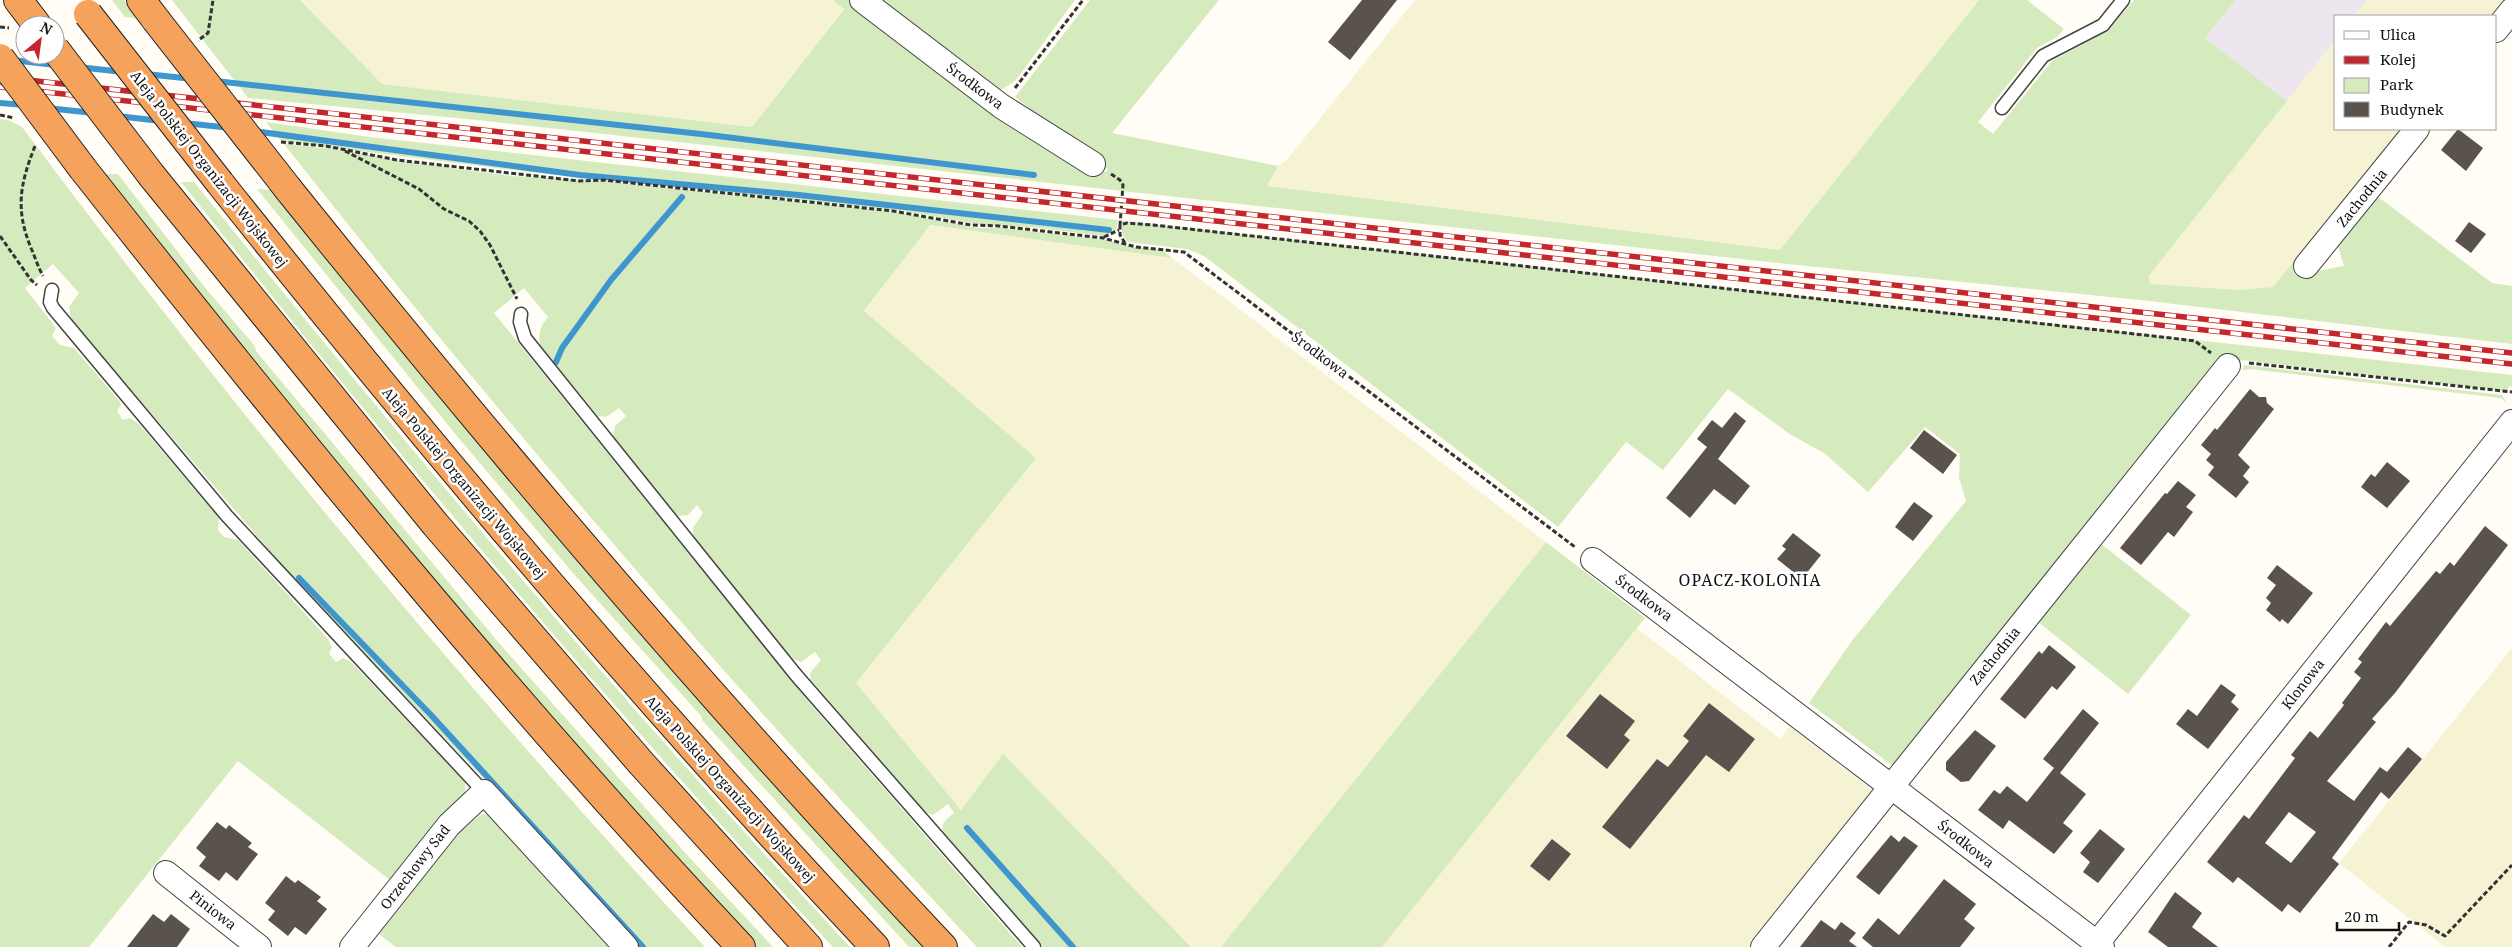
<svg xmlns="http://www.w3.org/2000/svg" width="2512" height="947" font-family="'Noto Serif',serif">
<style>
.industrial{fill:#eee6ef}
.farmland{fill:#f6f3d4}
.green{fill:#d5ebbd}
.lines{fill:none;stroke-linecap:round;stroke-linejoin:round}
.stream{stroke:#3f96cf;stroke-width:6}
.building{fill:#5a524d;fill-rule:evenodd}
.lane-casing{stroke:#444;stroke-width:15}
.street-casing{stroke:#444;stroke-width:26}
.highway-casing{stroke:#222;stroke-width:30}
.path{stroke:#333;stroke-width:3;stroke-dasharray:5 2.5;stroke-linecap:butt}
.lane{stroke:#fff;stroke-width:12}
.street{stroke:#fff;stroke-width:24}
.highway{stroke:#f5a25d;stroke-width:28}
.rail-casing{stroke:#c4262e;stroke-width:5.5}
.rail{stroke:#fff;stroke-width:4;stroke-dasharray:11;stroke-linecap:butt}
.highway-bridge-casing{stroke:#222;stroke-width:30;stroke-linecap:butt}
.highway-bridge{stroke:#f5a25d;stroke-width:28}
.labels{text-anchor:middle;stroke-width:5;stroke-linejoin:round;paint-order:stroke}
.street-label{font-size:14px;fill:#111;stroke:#fff}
.quarter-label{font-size:16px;letter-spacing:1px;fill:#111;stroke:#fff}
</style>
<rect width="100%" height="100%" fill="#fffdf5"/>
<path class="industrial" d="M2236,0H2367L2354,16H2336V39L2287,101L2205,38Z"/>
<path class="farmland" d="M300,0H833L844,8L752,127L382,84Z
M1415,0H1979L1781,250L1267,186L1278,166L1287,160Z
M2367,0H2504L2491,16H2354Z
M2336,39V129H2401L2273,287L2239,290L2151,284L2148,277Z
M929,225L1172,258L1546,542L1221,947H1191L1003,755L961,810L856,683L1036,458L864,312Z
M1637,628L1780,739L1789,726L1872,790L1870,801L1753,947H1382Z
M2512,648V947H2445L2339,863Z"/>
<path class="green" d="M112,0H124L138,19L125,17Z
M172,0H300L382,84L752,127L844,9L833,0H854L1091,168L1106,172L1108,169L1015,97L1090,0H1219L1112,133L1278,166L1267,186L1780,250L1979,0H2027L2064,29L2057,37L2037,48L1978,122L1993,134L2052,61L2108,31L2134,0H2236L2205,38L2287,101L2148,277L2151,284L2239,290L2273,287L2401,129H2408L2307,273L2344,266L2338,246L2377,196L2492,283L2512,286V344L2149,301L1778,263L477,120L248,98Z
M883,0H1075L1015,81L1001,90Z
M0,119L8,120L22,127C235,412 463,686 705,947H636L486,781L295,580L72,321L69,307L79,293L53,264L25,288L56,328L52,336L60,345L74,348L120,402L121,405L117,411L123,420L130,418L139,424L219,518L218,530L224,537L238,540L328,639L332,647L329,654L336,662L343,658L351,662L465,782V797L395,884L238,761L89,947H0Z
M266,122L370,137L1118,220L1116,231L1103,236L1031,227L983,225L903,211L520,171L281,141Z
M284,144L335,149L401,161L512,176L601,181L894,212L979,228H1003L1107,240L1131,247L1162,250L1172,258L930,225L864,311L1036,458L856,683L961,810L1003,754L1191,947H1043L944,833C939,823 947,819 954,813L948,804L933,815L925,812L811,680L810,673L821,660L815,652L801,662L793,659L693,537V528L703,513L697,505L688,515L677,516L613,436L615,426L626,416L619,408L606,417L598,416L540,345C538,333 540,327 548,317L524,288L494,313L814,708L1022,947H977C908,872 839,799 771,723C603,536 440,342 284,144Z
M105,174H118L207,290L255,346L256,351L499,643L688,856L773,947H757C530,697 311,441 105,174Z
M181,182H194C404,444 620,701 850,947H833C604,701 389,445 181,182Z
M257,189L271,190L442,399L579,562L925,947H909L702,720V717L573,573L456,435Z
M1122,221L2512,375V387L2509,386L2507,391L2242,360L2236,365L2221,364L1893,766L1809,703L1851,642L1966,501L1959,477L1960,454L1925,427L1868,492L1824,453L1791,435L1728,389L1663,470L1626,442L1558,527L1204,256L1187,249L1127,242L1122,233Z
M2244,365L2502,395L2507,404L2501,398L2250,369L2243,370Z
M1546,542L1645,618L1382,947H1221Z
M2100,543L2191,615L2128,694L2037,621Z
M482,814L490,815L615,947H396L379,934L460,831Z"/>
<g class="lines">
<path class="stream" d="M11,60L56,65
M78,67L123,72
M146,74L193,79
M215,81L701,134L1034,175
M0,103L25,105
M47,108L94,113
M117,116L161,121
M184,123L231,128
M253,131L580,175L799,195L1109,230
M556,362L562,348L611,280L682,197
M299,578L431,715L643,947
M967,828L1073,947"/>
</g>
<path class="building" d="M1362,0H1397L1350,60L1328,42Z
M2458,129L2483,148L2466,171L2441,150Z
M2469,222L2486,234L2471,253L2455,241Z
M2250,389L2259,397H2266L2267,403L2274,409L2238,455L2250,467L2243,476L2249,482L2236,498L2208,475L2214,467L2206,460L2211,454L2201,445L2215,428L2217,430Z
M1735,412L1746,421L1718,459L1750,486L1735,505L1714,489L1690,518L1666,498L1707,447L1697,439L1712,420L1722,428Z
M1924,430L1957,455L1943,474L1910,448Z
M2387,462L2410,481L2387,508L2361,487L2371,474L2375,477Z
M2178,481L2196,495L2186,507L2193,512L2174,537L2168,532L2141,565L2120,548L2165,493L2167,494Z
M1914,502L1933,516L1913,541L1895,527Z
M2485,526L2508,545L2395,693L2372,719L2376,722L2327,781L2354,801L2380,767L2387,772L2408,747L2422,759L2389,799L2381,792L2332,858L2339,864L2300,913L2288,904L2282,912L2238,877L2233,883L2207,862L2244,815L2249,819L2295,758L2291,755L2310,731L2318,738L2344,705L2342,703L2361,678L2354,672L2362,662L2358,659L2386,622L2390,626L2436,571L2440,574L2450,562L2454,566ZM2289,812L2316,832L2291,863L2265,843Z
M1793,533L1821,555L1802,579L1777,559L1786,549L1782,546Z
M2277,565L2313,593L2288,624L2282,619L2280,622L2266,610L2271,603L2266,598L2276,585L2267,578Z
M2049,645L2076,667L2057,690L2052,686L2025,719L2000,699L2039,651L2042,654Z
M2221,684L2236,695L2231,702L2239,709L2208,749L2176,724L2188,709L2197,716Z
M1600,694L1635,721L1624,735L1630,740L1607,769L1566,736Z
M1709,703L1755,739L1729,772L1706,755L1630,849L1602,827L1657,759L1668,767L1689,741L1683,736Z
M2083,709L2099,723L2060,773L2086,794L2063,823L2073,831L2054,854L2009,820L2003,829L1978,810L1994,790L2000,794L2007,786L2027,802L2054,768L2043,759Z
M1975,730L1996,746L1969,781L1961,782L1946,770V762Z
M217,822L226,829L229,825L252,843L248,847L258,854L237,881L226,872L219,881L199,866L206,857L196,848Z
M2100,829L2125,849L2098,883L2083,872L2090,862L2080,853Z
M1891,835L1899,842L1904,836L1918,846L1879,895L1856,877Z
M1552,839L1571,854L1549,881L1530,866Z
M286,876L295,883L298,880L321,897L317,901L327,909L306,935L295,927L288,936L268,920L275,911L265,903Z
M1944,879L1976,904L1964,919L1975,928L1960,947H1873L1862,938L1878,918L1899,935Z
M2175,892L2202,913L2192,927L2218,947H2168L2148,932Z
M153,914L164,922L171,914L190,929L177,947H127Z
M1821,920L1835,930L1841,922L1856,933L1849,941L1857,947H1800Z"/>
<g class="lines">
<g class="lane-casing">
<path id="lane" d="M2002,108L2043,56L2103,25L2123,0
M52,290L50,302L53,308L227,516L484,792
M521,314L520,322L525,338L796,675L1034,947"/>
</g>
<g class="street-casing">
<path id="street" d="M862,0L1001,106L1093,164
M2496,30L2512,10
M2306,266L2417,129
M1593,560L2102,947
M166,873L259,947
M352,947L449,825L484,792L626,947
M1763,947L2228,366
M2094,947L2512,422"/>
</g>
<g class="highway-casing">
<path id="highway" d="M18,0L37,25
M141,0L156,20
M83,169C293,435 508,699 741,947
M152,176L435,524L641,763L808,947
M220,183C429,446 645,702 875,947
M289,190C498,450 714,705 943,947"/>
</g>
<path class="path" d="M0,27L9,28
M200,39L208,33L213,0
M1015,88L1083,0
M0,115L14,118
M281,142L326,146L397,160L579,181L604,180L893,211L971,225L999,226L1103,238L1136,247L1184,252L1575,547
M35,146C20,184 15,209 31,248C35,257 38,267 43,276
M345,151L419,189L444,209L469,221L480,231L490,245L517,299
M1111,174L1120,180L1123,185L1120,225
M0,236L31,280L37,285
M1104,237L1119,230
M1125,243L1120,235V225L1127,223L1153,225L2171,338L2195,341L2211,353
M2249,363L2512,392
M2389,947L2409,922L2426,925L2445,936L2512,865"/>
<use href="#lane" class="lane"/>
<use href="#street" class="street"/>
<use href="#highway" class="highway"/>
<g class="rail-casing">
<path id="rail" d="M0,77L2512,353
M0,87L2512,364"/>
</g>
<use href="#rail" class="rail"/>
<g class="highway-bridge-casing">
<path id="highway-bridge" d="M88,14L220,183
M156,20L289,190
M55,49L152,176
M0,58L83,169"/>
</g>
<use href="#highway-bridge" class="highway-bridge"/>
</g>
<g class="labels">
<g class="street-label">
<text transform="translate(975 86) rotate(37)" y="5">Środkowa</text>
<text transform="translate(209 169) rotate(52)" y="5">Aleja Polskiej Organizacji Wojskowej</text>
<text transform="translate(2362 198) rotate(-51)" y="5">Zachodnia</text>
<text transform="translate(1320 355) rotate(37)" y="5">Środkowa</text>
<text transform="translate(464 483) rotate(50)" y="5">Aleja Polskiej Organizacji Wojskowej</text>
<text transform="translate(1644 598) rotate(37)" y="5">Środkowa</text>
<text transform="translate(1995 656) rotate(-51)" y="5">Zachodnia</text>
<text transform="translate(2303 684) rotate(-52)" y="5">Klonowa</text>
<text transform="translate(730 789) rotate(48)" y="5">Aleja Polskiej Organizacji Wojskowej</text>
<text transform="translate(1966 844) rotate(38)" y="5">Środkowa</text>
<text transform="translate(415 867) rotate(-52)" y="5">Orzechowy Sad</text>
<text transform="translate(213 910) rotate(38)" y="5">Piniowa</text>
</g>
<g class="quarter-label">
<text x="1750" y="586">OPACZ-KOLONIA</text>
</g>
</g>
<rect x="2334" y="15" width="162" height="115" fill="#ffffff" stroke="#a0a0a0"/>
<rect x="2344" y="31" width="25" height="8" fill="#ffffff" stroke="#a0a0a0"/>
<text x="2380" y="40" font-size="15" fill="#111111">Ulica</text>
<rect x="2344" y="56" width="25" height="8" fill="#c4262e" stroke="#a0a0a0"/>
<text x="2380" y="65" font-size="15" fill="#111111">Kolej</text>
<rect x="2344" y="78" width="25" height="15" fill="#d5ebbd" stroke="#a0a0a0"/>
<text x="2380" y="90" font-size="15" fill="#111111">Park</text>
<rect x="2344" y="102" width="25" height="15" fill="#5a524d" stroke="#a0a0a0"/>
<text x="2380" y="115" font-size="15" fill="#111111">Budynek</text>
<g transform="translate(40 40) rotate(29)"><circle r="24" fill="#ffffff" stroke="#a0a0a0"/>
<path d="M0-4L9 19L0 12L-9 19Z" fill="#c4262e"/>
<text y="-8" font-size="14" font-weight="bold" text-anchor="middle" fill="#111111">N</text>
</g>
<path d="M2337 922v8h62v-8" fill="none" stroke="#111111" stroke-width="2.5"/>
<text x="2344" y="922" font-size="15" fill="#111111" stroke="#ffffff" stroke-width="4" paint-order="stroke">20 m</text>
</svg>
